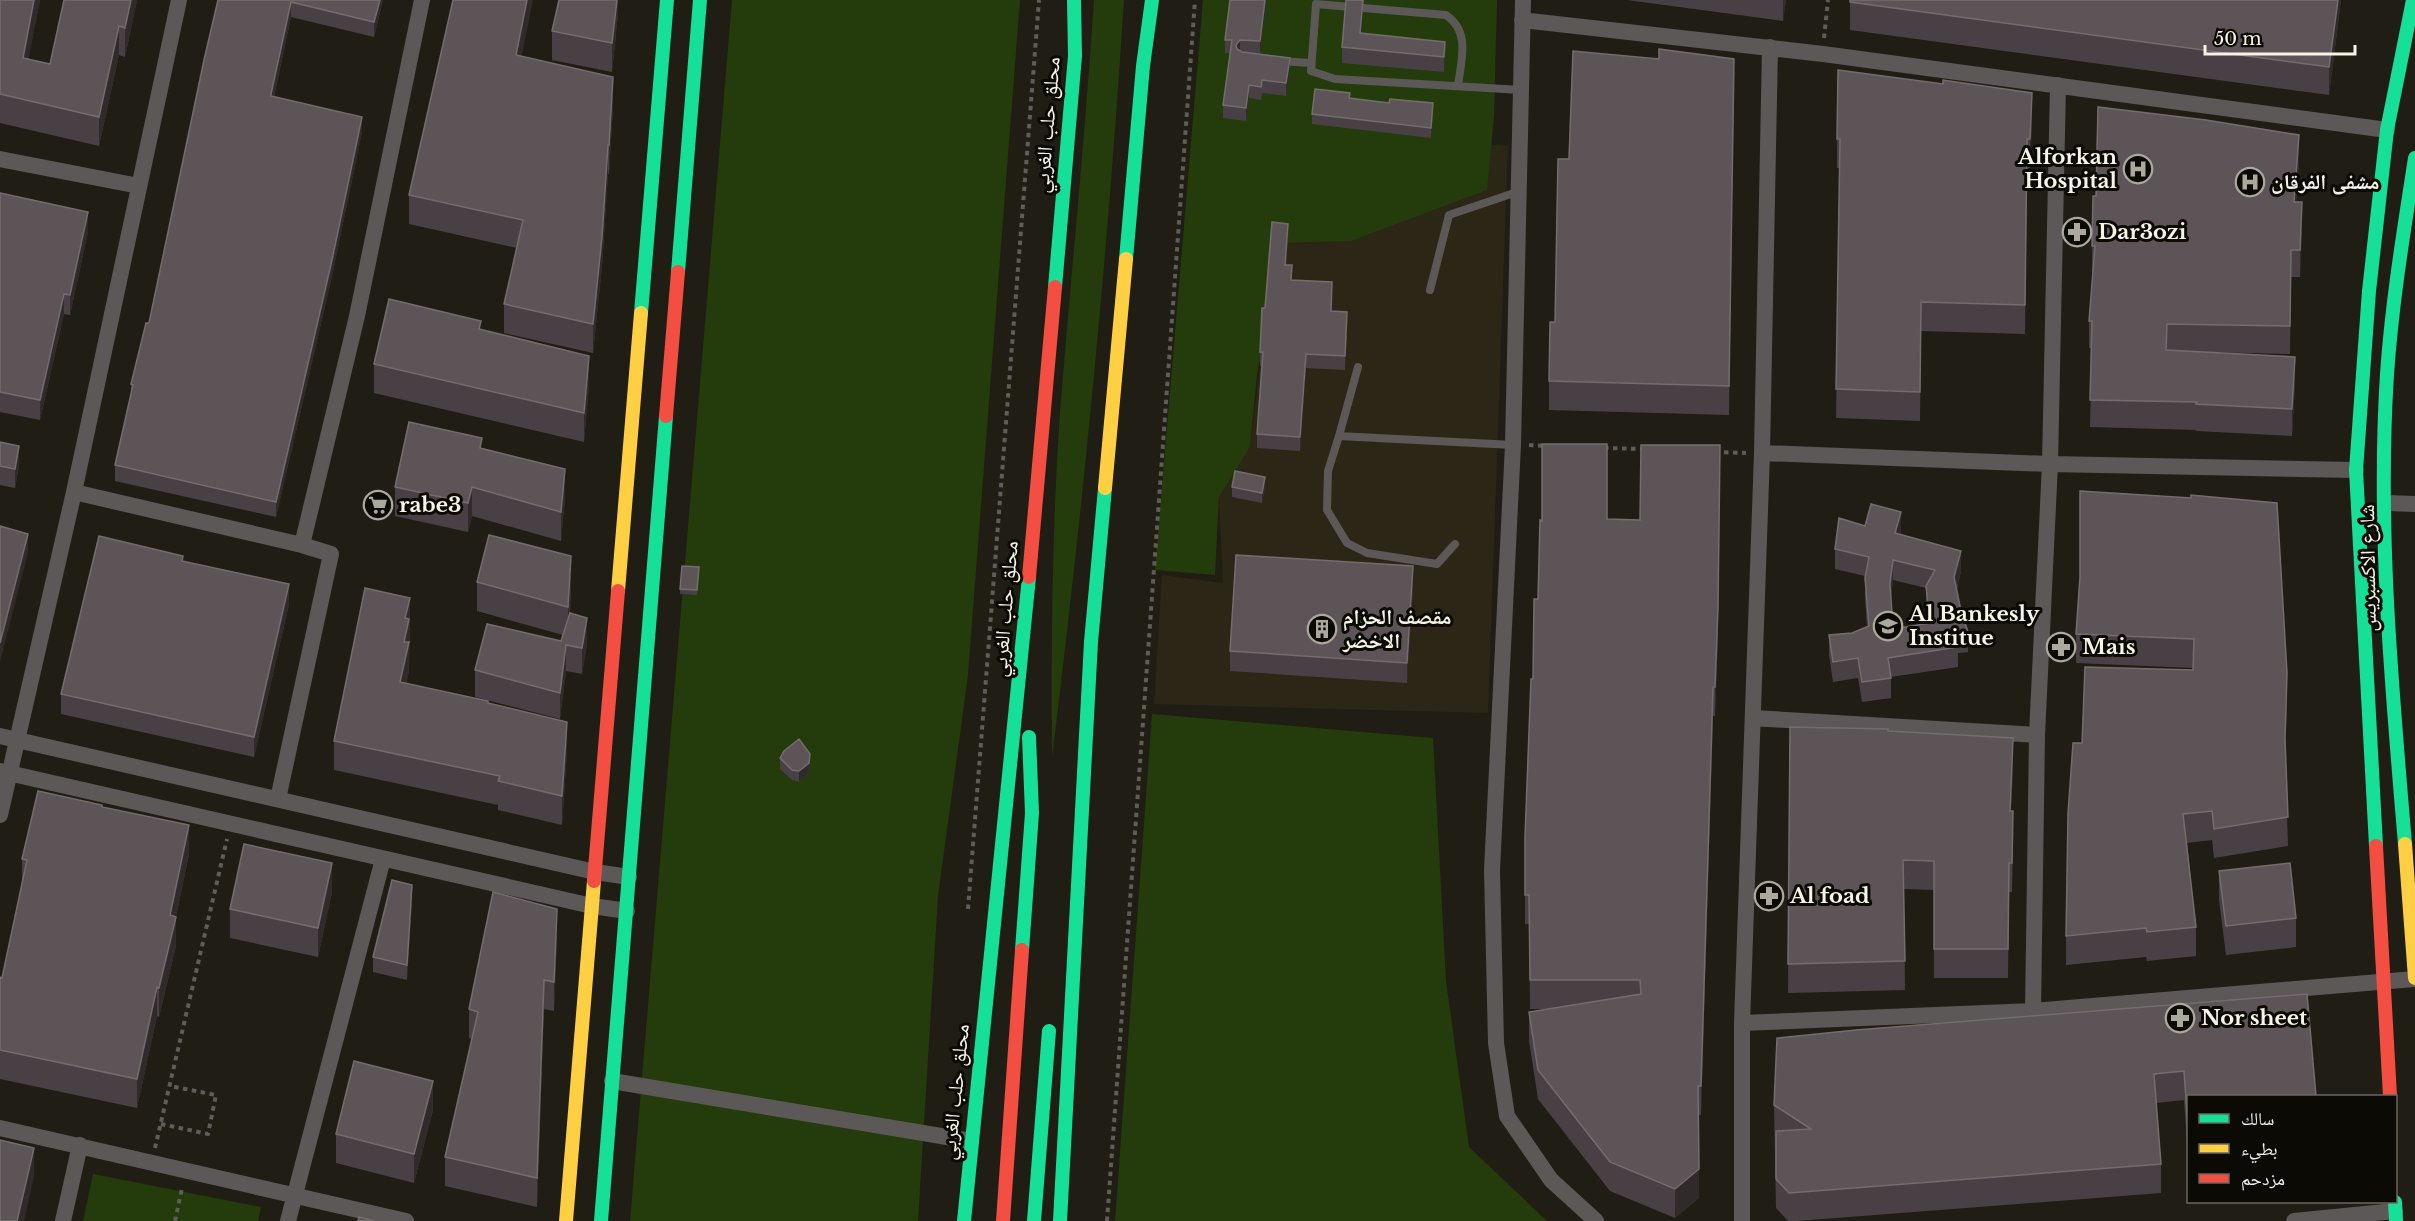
<svg xmlns="http://www.w3.org/2000/svg" width="2415" height="1221" font-family="'Libre Baskerville','Noto Naskh Arabic',serif">
<style>
.industrial{fill:#2c2616}
.green{fill:#243b0b}
.lines{fill:none;stroke-linecap:round;stroke-linejoin:round}
.path{stroke:#5f5c59;stroke-width:4;stroke-dasharray:4.5 4.5;stroke-linecap:butt}
.lane{stroke:#5c5857;stroke-width:8}
.street{stroke:#5c5857;stroke-width:16}
.fast{stroke:#16e098;stroke-width:14}
.slow{stroke:#ffcf43;stroke-width:14}
.jam{stroke:#f24e42;stroke-width:14}
.wall{fill:#494045;fill-rule:evenodd}
.shaded-wall{fill:#312a2a}
.building{fill:#5c5457;stroke:#746d6d;stroke-width:1.5;fill-rule:evenodd}
.labels{text-anchor:middle;stroke-width:6;stroke-linejoin:round;paint-order:stroke}
.street-label{font-size:21px;fill:#f6f3e7;stroke:#0c0a04}
.poi-label{font-size:21px;font-weight:bold;fill:#f6f3e7;stroke:#0c0a04;text-anchor:start}
</style>
<rect width="100%" height="100%" fill="#201d14"/>
<path class="industrial" d="M1207,119L1508,146L1488,713L1154,704L1162,575L1223,583L1219,497L1250,447L1260,366Z"/>
<path class="green" d="M732,0H1020L968,675L938,896L918,1221H630Z
M1094,0H1124C1108,253 1083,506 1052,758C1051,642 1052,527 1060,412C1071,275 1085,138 1094,0Z
M1203,0H1497L1494,116L1487,190L1351,241L1279,243L1257,375L1250,447L1219,497L1215,575L1155,570Z
M1152,714L1433,738L1446,981L1469,1147L1547,1221H1115Z
M93,1174L261,1207L258,1221H83Z"/>
<g class="lines">
<path class="path" d="M1824,38L1828,0
M1529,445L1545,446
M1604,448L1644,449
M1715,452L1746,453
M968,909L1039,0
M161,1124L208,1134L216,1095L170,1086
M155,1148L227,839
M175,1221L182,1188
M1107,1221L1195,0"/>
<path class="lane" d="M1279,61L1311,63
M1458,86C1461,60 1471,32 1446,15L1316,4L1311,71L1335,79L1521,90
M1430,290L1449,215L1520,191
M1358,367L1339,436L1513,445
M1339,436L1328,471L1327,510L1347,543L1367,553L1437,564L1455,544"/>
<path class="street" d="M1523,0L1513,445L1492,870L1496,1043L1507,1116L1551,1180L1596,1221
M1522,20L1823,54L2387,130
M0,159L139,186
M1762,453L2050,464L2356,470
M74,492L302,545L331,554L278,799
M2387,503L2415,504
M302,545L357,316L422,0
M1753,718L2037,735
M0,736L595,872L629,877
M0,771L592,906L627,911
M0,815L74,492L179,0
M2033,1011L2037,735L2050,464L2058,85
M1742,1023L2033,1011L2415,979
M612,1081L971,1141
M0,1128L406,1221
M63,1221L80,1145
M288,1221L383,859
M1742,1221V1023L1762,453L1770,47
M2294,1221L2395,1211"/>
<path class="fast" d="M1126,259L1143,66L1152,0
M678,272L700,0
M1055,287L1075,56L1074,0
M641,313L667,0
M2405,844C2392,689 2377,530 2387,374C2392,301 2404,230 2415,158
M2376,846L2356,470L2369,291L2387,130L2413,0
M1022,950L1032,813L1029,737
M2395,1202L2396,1221
M601,1221L666,416
M964,1221L1029,577
M1034,1221L1049,1031
M1060,1221L1091,642L1105,488"/>
<path class="slow" d="M1105,488L1126,259
M618,591L641,313
M2405,844L2415,978
M566,1221L594,881"/>
<path class="jam" d="M666,416L678,272
M1029,577L1055,287
M2376,846L2390,1096
M594,881L618,591
M1003,1221L1022,950"/>
</g>
<path class="wall" d="M0,0H40L28,59L50,64L137,0L125,57L119,55L99,146L0,123Z
M218,0H383L374,37L291,17L274,97L362,132L332,276L276,517L115,481V465L131,395V384L149,323Z
M618,0V14L612,72L552,60V31Z
M1267,0L1260,54L1251,53L1290,71L1286,96L1262,93L1261,100L1249,98L1246,121L1223,118V105L1230,53H1225V40Z
M1346,0H1364V2H1363L1361,34L1445,57L1444,72L1342,63V47Z
M1627,0H1786L1783,21Z
M1850,0H2341L2329,95L1850,30Z
M522,57L613,106L609,174H608L602,266L593,353L504,333V304L517,248L409,224V195Z
M1659,59H1734L1729,415L1549,410V381L1555,322L1569,159Z
M1350,98L1433,113L1431,138L1312,124V114Z
M2032,122L2030,168H2027L2025,334L1921,331L1920,421L1836,418L1840,168H1837V139Z
M2299,163L2296,202L2302,229L2300,277H2291L2290,354L2203,352L2295,384L2292,436L2196,431V430L2090,427L2092,348H2089V321L2093,273H2092V246L2096,196Z
M0,193L88,232L70,315L64,314L40,420L0,412Z
M1288,238L1286,265L1292,280L1331,311L1347,326L1345,370L1306,368L1300,451L1257,448V434L1262,366H1260V352L1265,308Z
M481,329L589,385L584,442L374,393V364Z
M0,442L19,465L15,488L0,485Z
M482,448L565,498L561,541L472,516L468,532L395,516V487Z
M1232,487H1265L1262,503L1232,497Z
M2080,491L2287,702L2285,752L2288,846L2214,858L2212,840L2187,843L2196,927V956L2147,961L2146,957L2066,965V936L2082,743L2193,670V668L2076,663V634L2080,579Z
M1607,519L1718,637L1715,716H1713L1701,1115H1698L1699,1198L1675,1218L1610,1191L1538,1099L1529,1041V1012L1544,1009H1530L1529,924H1525V895L1533,679L1542,521Z
M1865,526L1901,532L1900,534L1961,571L1957,589L1961,611L1968,632V652L1958,653V667L1891,677V698L1862,702L1858,678L1833,682L1829,655V635L1852,633L1867,627L1865,598V576L1835,569V549ZM1893,580L1926,588V606L1928,623L1893,629L1891,597Z
M183,561L289,604L254,757L61,714V694Z
M699,572L697,595L680,594V589Z
M477,582L571,585L570,614L587,644L582,674L566,671L560,719L475,697V670L561,641L563,635L477,611Z
M1413,586L1407,683L1230,671V651Z
M410,598L409,671L406,684L488,703L567,751L562,825L498,810V805L334,770V741Z
M1790,727L1888,731L2013,767L2011,811L2013,840L2012,892H2009L2008,978H1934V890L1904,889L1905,990L1788,993Z
M780,758L810,764L809,773L799,782L792,780L780,769Z
M102,807L189,854L176,917V946L159,1017L157,1016L137,1108L0,1079V977L2,978L22,883V859Z
M2219,871L2296,918V947L2226,955L2219,900Z
M332,892L318,957L230,938V909Z
M412,900L407,980L373,972V957Z
M557,938L554,1011L544,1009L537,1207L445,1186V1157L472,1039L469,1038V1009Z
M2307,994L2188,1096V1157L2184,1100L2156,1103L2161,1164V1193L1797,1221H1788L1776,1208L1774,1105Z
M433,1110L414,1183L336,1163V1134Z"/>
<path class="shaded-wall" d="M34,0H40L23,87V58Z
M131,0H137L125,57V28Z
M380,0H383L374,37V22Z
M527,0H533L516,84V55Z
M617,0H618V14L612,72V43Z
M1265,0H1267L1260,54V41Z
M1363,0V14L1360,49V33Z
M1783,0H1786L1783,21Z
M2338,0H2341L2329,95V67Z
M291,2V17L271,109V94Z
M119,26V55L99,146V117Z
M1240,40V53L1236,58V45Z
M1445,42V57L1444,72V57Z
M1290,58V71L1286,96V83Z
M613,77V106L609,174V145Z
M1249,85V98L1246,121V108Z
M2032,93V122L2030,168V139Z
M1433,103V113L1431,138V128Z
M362,117V132L332,276L276,517V502Z
M2299,135V163L2294,229V202Z
M608,145V174L602,266L593,353V324Z
M2302,202V229L2300,277V250Z
M88,212V232L70,315V295Z
M1288,224V238L1285,279V265Z
M64,294V314L40,420V400Z
M1347,312V326L1345,370V356Z
M1306,354V368L1300,451V437Z
M589,356V385L584,442V413Z
M2295,357V384L2292,436V409Z
M19,446V465L15,488V469Z
M565,469V498L561,541V512Z
M1720,474L1718,637L1715,716V687Z
M1265,477V487L1262,503V493Z
M472,487V516L468,532V503Z
M1901,512V532L1895,553V533Z
M28,534V553L0,662V643Z
M1961,551V571L1954,597V577Z
M571,556V585L568,636V607Z
M1893,560V580L1890,604V584Z
M1413,566V586L1407,683V663Z
M289,584V604L254,757V737Z
M410,598L409,671L400,711V682L405,618Z
M587,618V644L582,674V648Z
M566,645V671L560,719V693Z
M2287,673V702L2285,768V739Z
M1713,687V716L1701,1115V1086Z
M567,722V751L562,825V796Z
M2013,738V767L2010,840V811Z
M810,754V764L809,773L799,782V771Z
M189,825V854L176,917V946L159,1017V988L170,915Z
M332,863V892L318,957V928Z
M412,885V900L407,980V965Z
M557,909V938L554,1011V982Z
M544,980V1009L537,1207V1178Z
M157,987V1016L137,1108V1079Z
M433,1081V1110L414,1183V1154Z
M34,1148V1177L24,1221H17Z
M1699,1169V1198L1675,1218V1189Z"/>
<path class="building" d="M0,0H34L23,58L50,64L64,0H131L125,28L119,26L99,117L0,94Z
M218,0H380L374,22L291,2L271,94V96L362,117L332,260L276,502L115,465L133,385L131,384L146,323H149L204,60Z
M453,0H527L516,55L613,77L609,145H608L602,237L593,324L504,304L523,220L409,195Z
M559,0H617L612,43L552,31Z
M1230,0H1265L1260,41L1240,40L1236,45L1237,49L1242,52L1290,58L1286,83L1262,80L1261,87L1249,85L1246,108L1223,105L1232,40H1225Z
M1346,0H1363L1360,33L1445,42L1444,57L1342,47Z
M1850,0H2338L2329,67L1850,2Z
M1659,49L1734,59L1729,386L1549,381L1550,322H1555L1558,159H1569L1573,51L1659,59Z
M1838,70L1943,84V80L2032,93L2030,139H2027L2025,305L1921,302L1920,392L1836,389L1840,139H1837Z
M1315,89L1350,93L1349,98L1389,103L1390,99L1433,103L1431,128L1312,114Z
M2098,107L2206,120L2299,135L2294,202H2302L2300,250H2291L2290,326L2167,324L2166,350L2295,357L2292,409L2196,404L2197,402L2090,400L2092,321H2089L2095,246H2092L2093,196H2096Z
M0,193L88,212L70,295L64,294L40,400L0,392Z
M1272,222L1288,224L1285,265H1292L1291,280L1332,282L1331,311L1347,312L1345,356L1306,354L1300,437L1257,434L1263,352H1260L1262,308H1265Z
M389,299L481,321L479,329L589,356L584,413L374,364Z
M409,422L482,438L480,448L565,469L561,512L472,487L468,503L395,487Z
M0,442L19,446L15,469L0,466Z
M1542,444H1607V519L1640,520L1641,445H1720L1718,608L1715,687H1713L1701,1086H1698L1699,1169L1675,1189L1610,1162L1538,1070L1529,1012L1641,994L1640,980H1530L1529,895H1525V837L1531,679H1533L1534,599H1538L1540,520L1542,521Z
M1235,471L1265,477L1262,493L1232,487Z
M2080,491L2191,498V495L2277,503L2287,673L2285,739L2288,817L2214,829L2212,811L2183,814L2196,927L2147,932L2146,928L2066,936L2068,814L2073,743H2082L2085,667L2193,670L2194,639L2076,634L2080,577Z
M1871,504L1901,512L1895,533L1961,551L1954,577L1961,611L1968,632L1954,634L1958,647L1888,658L1891,678L1862,682L1858,658L1833,662L1829,635L1852,633L1869,626L1865,578L1869,557L1835,549L1839,518L1865,526ZM1893,560L1935,570L1926,586L1930,623L1893,629L1890,584Z
M0,526L28,534L0,643Z
M489,535L571,556L568,607L477,582Z
M99,536L183,556L182,561L289,584L254,737L61,694Z
M1236,555L1413,566L1407,663L1230,651Z
M682,566L699,567L697,590L680,589Z
M365,588L410,598L405,618L409,619L404,642H409L400,682L488,701V703L567,722L562,796L498,781L500,776L334,741Z
M570,613L587,618L582,648L566,645L560,693L475,670L487,624L561,641Z
M1790,727L1888,729V731L2013,738L2010,811H2013L2012,863H2009L2008,949H1934V861L1903,860L1905,961L1788,964Z
M799,739L810,754L809,763L799,771L792,770L780,758L784,751Z
M38,791L102,805V807L189,825L170,915L176,917L159,988L157,987L137,1079L0,1050V977L2,978L27,860L22,859Z
M244,844L332,863L318,928L230,909Z
M2290,863L2296,918L2226,926L2219,871Z
M392,880L412,885L407,965L373,957Z
M493,892L557,909L554,982L544,980L537,1178L445,1157L478,1012L469,1009Z
M2307,994L2316,1096H2188V1128L2184,1071L2154,1074L2161,1164L1789,1193L1776,1179V1131L1811,1129L1774,1105L1777,1038L1856,1030Z
M354,1061L433,1081L414,1154L336,1134Z
M0,1140L34,1148L17,1221H0Z
M359,1217L374,1221H358Z"/>
<defs>
<g id="hospital-ring" transform="scale(1.5)"><circle r="9.5" fill="#0c0a04" stroke="#aba89d" stroke-width="1.5"/><path d="M-5-5h3v3.5h4V-5h3V5h-3V1.5h-4V5h-3Z" fill="#aba89d"/></g>
<g id="pharmacy-ring" transform="scale(1.5)"><circle r="9.5" fill="#0c0a04" stroke="#aba89d" stroke-width="1.5"/><path d="M-2-6h4v4h4v4h-4v4h-4v-4h-4v-4h4Z" fill="#aba89d"/></g>
<g id="supermarket-ring" transform="scale(1.5)"><circle r="9.5" fill="#0c0a04" stroke="#aba89d" stroke-width="1.5"/><path d="M-6-5.5h2.5l.6 2H6L4.5 2H-2.5L-4.4-4H-6ZM-1.5 3.2a1.3 1.3 0 1 0 .1 0ZM3 3.2a1.3 1.3 0 1 0 .1 0Z" fill="#aba89d"/></g>
<g id="school-ring" transform="scale(1.5)"><circle r="9.5" fill="#0c0a04" stroke="#aba89d" stroke-width="1.5"/><path d="M0-5L7-2L0 1L-7-2ZM-4 1L0 2.5L4 1V4Q0 6-4 4Z" fill="#aba89d"/></g>
<g id="building-ring" transform="scale(1.5)"><circle r="9.5" fill="#0c0a04" stroke="#aba89d" stroke-width="1.5"/><path d="M-4-6H4V6H1V3H-1V6H-4ZM-2.5-4.3h1.7v1.8h-1.7ZM.8-4.3h1.7v1.8H.8ZM-2.5-1h1.7V.8h-1.7ZM.8-1h1.7V.8H.8Z" fill="#aba89d"/></g>
</defs>
<g fill-rule="evenodd">
<use href="#hospital-ring" x="2138" y="169"/>
<use href="#hospital-ring" x="2250" y="182"/>
<use href="#pharmacy-ring" x="2077" y="232"/>
<use href="#supermarket-ring" x="378" y="505"/>
<use href="#school-ring" x="1888" y="626"/>
<use href="#building-ring" x="1322" y="629"/>
<use href="#pharmacy-ring" x="2061" y="647"/>
<use href="#pharmacy-ring" x="1769" y="896"/>
<use href="#pharmacy-ring" x="2180" y="1018"/>
</g>
<g class="labels">
<g class="street-label">
<text transform="translate(1047 125) rotate(-85)" y="7">محلق حلب الغربي</text>
<text transform="translate(2368 568) rotate(-91)" y="7">شارع الاكسبريس</text>
<text transform="translate(1005 609) rotate(-85)" y="7">محلق حلب الغربي</text>
<text transform="translate(955 1092) rotate(-84)" y="7">محلق حلب الغربي</text>
</g>
<g class="poi-label">
<text x="2117" y="164" text-anchor="end">Alforkan<tspan x="2117" dy="24">Hospital</tspan></text>
<text x="2271" y="189">مشفى الفرقان</text>
<text x="2098" y="239">Dar3ozi</text>
<text x="399" y="512">rabe3</text>
<text x="1909" y="621">Al Bankesly<tspan x="1909" dy="24">Institue</tspan></text>
<text x="1343" y="624">مقصف الحزام<tspan x="1343" dy="24">الاخضر</tspan></text>
<text x="2082" y="654">Mais</text>
<text x="1790" y="903">Al foad</text>
<text x="2201" y="1025">Nor sheet</text>
</g>
</g>
<rect x="2187" y="1095" width="210" height="108" fill="#0c0a04" stroke="#6a675f" stroke-width="1.5"/>
<rect x="2199" y="1114" width="30" height="9" fill="#16e098" stroke="#6a675f" stroke-width="1.5"/>
<text x="2241" y="1125" font-size="18" fill="#f6f3e7">سالك</text>
<rect x="2199" y="1144" width="30" height="9" fill="#ffcf43" stroke="#6a675f" stroke-width="1.5"/>
<text x="2241" y="1155" font-size="18" fill="#f6f3e7">بطيء</text>
<rect x="2199" y="1174" width="30" height="9" fill="#f24e42" stroke="#6a675f" stroke-width="1.5"/>
<text x="2241" y="1185" font-size="18" fill="#f6f3e7">مزدحم</text>
<path d="M2205 45v9h150v-9" fill="none" stroke="#f6f3e7" stroke-width="3"/>
<text x="2214" y="45" font-size="18" fill="#f6f3e7" stroke="#0c0a04" stroke-width="4.5" paint-order="stroke">50 m</text>
</svg>
